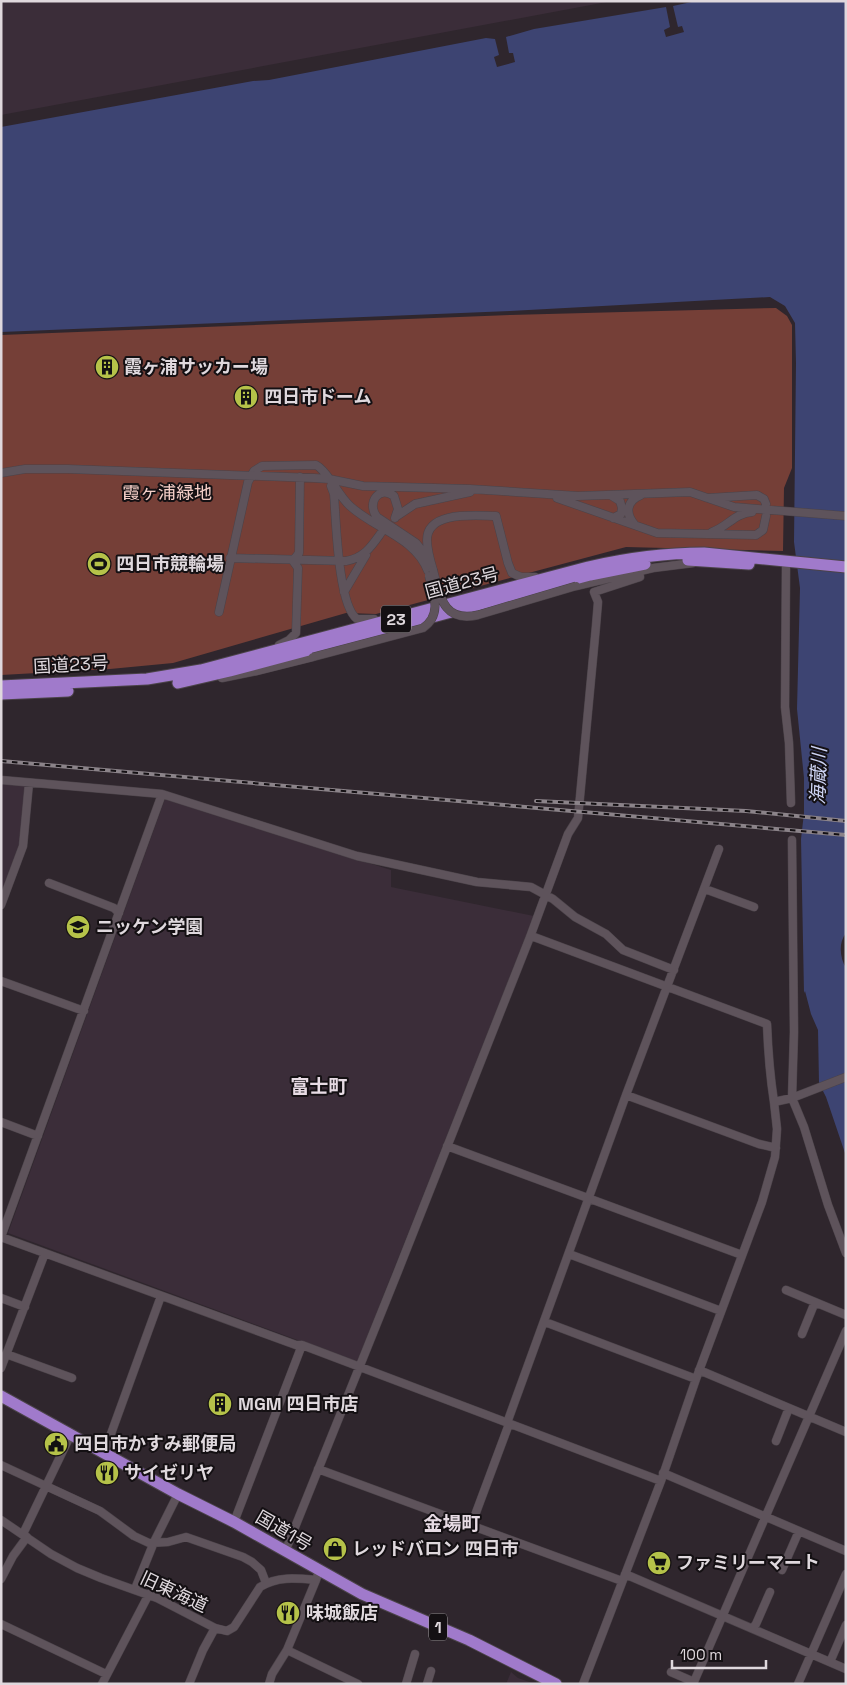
<svg xmlns="http://www.w3.org/2000/svg" width="847" height="1685" font-family="'Space Grotesk','Noto Sans JP',sans-serif">
<style>
.built{fill:#3b2d39}
.green{fill:#753f37}
.water{fill:#3d4472}
.lines{fill:none;stroke-linecap:round;stroke-linejoin:round}
.minor-casing{stroke:#4b4349;stroke-width:9}
.highway-casing{stroke:#4b4349;stroke-width:13}
.minor{stroke:#5e535b;stroke-width:8}
.highway{stroke:#a07acb;stroke-width:11}
.rail-casing{stroke:#8b8389;stroke-width:4}
.rail{stroke:#141013;stroke-width:2;stroke-dasharray:5.5;stroke-linecap:butt}
.minor-bridge-casing{stroke:#4b4349;stroke-width:9;stroke-linecap:butt}
.minor-bridge{stroke:#5e535b;stroke-width:8}
.labels{text-anchor:middle;stroke-width:4;stroke-linejoin:round;paint-order:stroke}
.shield{fill:#141013;stroke:#a29ca0;stroke-width:1}
.shield-label{font-size:16px;font-weight:bold;fill:#dfd8dd}
.poi-label{font-size:18px;font-weight:bold;fill:#dfd8dd;stroke:#141013;text-anchor:start}
.park-label{font-size:18px;fill:#f5cfc8;stroke:#141013}
.street-label{font-size:18px;fill:#dfd8dd;stroke:#141013}
.water-label{font-size:19px;font-style:italic;fill:#cdd3f2;stroke:#141013}
.neighbourhood-label{font-size:19px;font-weight:bold;fill:#e7dbe4;stroke:#141013}
</style>
<rect width="100%" height="100%" fill="#2f262d"/>
<path class="built" d="M1,1H612L1,115Z
M1,783L27,786L21,847L1,901Z
M165,799L391,870V887L534,916L357,1362L8,1233Z
M511,1672L518,1678L535,1684H506Z"/>
<path class="green" d="M776,308L787,316L792,325V468L784,488L783,551L626,547L376,614L346,613L173,663L110,669L1,675V335L510,315Z"/>
<path class="water" d="M696,1H846V933C838,943 840,958 846,968V1156L826,1097L819,1083L818,1030L811,1014L805,991L804,993L801,839L804,813V778L797,709L800,588L794,542L796,363L795,323L785,306L770,297L510,311L1,332V127L253,81L269,80L486,38L495,39L499,55L494,57L497,67L515,62L513,53H509L506,37L534,29L666,7L670,27L664,30L666,37L684,32L682,26L678,27L673,6Z"/>
<g class="lines">
<g class="minor-casing">
<path id="minor" d="M1,473L25,469H68L314,478L329,479L363,486L470,489L578,496L690,492L734,507L846,516
M331,486L334,494C336,519 338,606 357,619H374
M612,496L620,501L622,508L621,514L613,518
M557,498L657,533L756,535L763,530L766,516
M708,498L757,495L764,499L766,504
M397,516L415,504L470,492
M395,518L398,509L394,496C379,485 366,503 377,517L416,543L427,557
M635,525C625,514 626,501 641,495
M712,532C727,527 735,513 752,512
M230,558L346,561C364,558 371,547 381,533
M293,561L299,553L300,477
M786,567L785,707L789,743L791,803
M433,570C430,560 427,550 427,540C427,510 476,516 496,516L508,563L512,573L521,577H535
M576,586L653,568L693,563
M344,592L366,555
M219,612L248,482L254,471L262,466L316,465L319,467C332,478 338,495 350,506C375,529 415,537 428,571
M279,645L289,640L296,633L298,568L293,561
M222,678L257,671L313,657
M1,780L162,794L357,856L477,882L531,887L553,899L575,917L606,934L623,950L674,970
M792,840L794,1032L792,1098L804,1127L828,1205L846,1253
M49,883L114,908L119,913
M705,889L754,907
M1,905L23,846L29,783
M530,937H534L767,1024C768,1050 770,1076 774,1102
M1,981L84,1011
M626,1095L759,1144L776,1148
M1,1122L38,1136
M447,1146L742,1255
M1,1237L296,1345H302L661,1481
M1,1237L162,794
M569,1254L721,1311
M786,1290L846,1315
M1,1298L25,1307
M545,1322L696,1379
M802,1334L815,1302
M6,1354L72,1378
M1,1368L45,1253
M699,1370L846,1432
M507,1423L626,1095L719,849
M776,1441L787,1413L788,1408
M104,1453L161,1296
M1,1465L46,1486
M318,1469L622,1581
M663,1473L846,1551
M46,1486L100,1511L134,1536L149,1543L168,1542L186,1537L243,1557L252,1562L261,1570L266,1583
M1,1520L51,1554L77,1568L101,1578L157,1598L215,1628L227,1631L234,1627L260,1587C277,1576 296,1578 316,1580L319,1571
M234,1522L302,1345
M471,1526L509,1424
M23,1534L71,1434
M285,1552L398,1271L530,937L568,834L578,818L596,626L598,602L594,592L640,577L639,571
M782,1570L799,1531
M625,1574L846,1669
M1,1579L13,1556L27,1537
M135,1589L154,1542L178,1494
M1,1624L106,1674
M753,1628L756,1624L770,1592
M287,1650L358,1684
M830,1662L846,1625
M671,1672L694,1682
M102,1684L149,1594
M189,1684L203,1650L215,1628
M269,1684L272,1674L287,1650L316,1580
M406,1684L415,1654
M427,1684L431,1671
M583,1684L661,1481L696,1379L762,1202L775,1157L777,1129L774,1102L792,1098L846,1077
M693,1684L846,1331
M798,1684L846,1574"/>
</g>
<g class="highway-casing">
<path id="highway" d="M688,560L749,564
M178,683L230,671L590,575L645,564
M1,686L147,679L201,670L588,567C627,558 664,553 704,553L846,567
M1,694L68,691
M1,1396L178,1494L234,1522L362,1594L469,1640L556,1684"/>
</g>
<use href="#minor" class="minor"/>
<use href="#highway" class="highway"/>
<g class="rail-casing">
<path id="rail" d="M1,761L846,835
M536,801L746,811L846,821"/>
</g>
<use href="#rail" class="rail"/>
<g class="minor-bridge-casing">
<path id="minor-bridge" d="M433,570C440,596 443,623 478,615L576,586
M313,657L423,628C442,615 434,595 429,576"/>
</g>
<use href="#minor-bridge" class="minor-bridge"/>
</g>
<defs>
<g id="building-disc" transform="scale(1.25)"><circle r="9.5" fill="#b5c249" stroke="#141013"/><path d="M-4-6H4V6H1V3H-1V6H-4ZM-2.5-4.3h1.7v1.8h-1.7ZM.8-4.3h1.7v1.8H.8ZM-2.5-1h1.7V.8h-1.7ZM.8-1h1.7V.8H.8Z" fill="#111"/></g>
<g id="stadium-disc" transform="scale(1.25)"><circle r="9.5" fill="#b5c249" stroke="#141013"/><path d="M0-5a6.5 5 0 1 0 0 10a6.5 5 0 1 0 0-10ZM-3.5-1.8h7v3.6h-7Z" fill="#111"/></g>
<g id="school-disc" transform="scale(1.25)"><circle r="9.5" fill="#b5c249" stroke="#141013"/><path d="M0-5L7-2L0 1L-7-2ZM-4 1L0 2.5L4 1V4Q0 6-4 4Z" fill="#111"/></g>
<g id="civic-disc" transform="scale(1.25)"><circle r="9.5" fill="#b5c249" stroke="#141013"/><path d="M-.6-6.5H3V-4.5H.6V-3L4-1V1h2V6H-6V1h2V-1L-.6-3ZM-1.2 2.5V6h2.4V2.5Z" fill="#111"/></g>
<g id="restaurant-disc" transform="scale(1.25)"><circle r="9.5" fill="#b5c249" stroke="#141013"/><path d="M-5-6h1v4h1v-4h1v4h1v-4h1v5L-1.5 .5V6h-2V.5L-5-1ZM5-6V6H3V1.5H1.5Q1.5-4 5-6Z" fill="#111"/></g>
<g id="shop-disc" transform="scale(1.25)"><circle r="9.5" fill="#b5c249" stroke="#141013"/><path d="M-5-2.5h2.3a2.7 3.5 0 0 1 5.4 0H5L5.5 6h-11ZM-1.5-2.5h3a1.5 2.3 0 0 0-3 0Z" fill="#111"/></g>
<g id="supermarket-disc" transform="scale(1.25)"><circle r="9.5" fill="#b5c249" stroke="#141013"/><path d="M-6-5.5h2.5l.6 2H6L4.5 2H-2.5L-4.4-4H-6ZM-1.5 3.2a1.3 1.3 0 1 0 .1 0ZM3 3.2a1.3 1.3 0 1 0 .1 0Z" fill="#111"/></g>
</defs>
<g fill-rule="evenodd">
<use href="#building-disc" x="107" y="367"/>
<use href="#building-disc" x="246" y="397"/>
<use href="#stadium-disc" x="99" y="564"/>
<use href="#school-disc" x="78" y="927"/>
<use href="#building-disc" x="220" y="1404"/>
<use href="#civic-disc" x="56" y="1444"/>
<use href="#restaurant-disc" x="107" y="1473"/>
<use href="#shop-disc" x="335" y="1549"/>
<use href="#supermarket-disc" x="659" y="1563"/>
<use href="#restaurant-disc" x="288" y="1613"/>
</g>
<g class="labels">
<g class="shield">
<rect x="381" y="605.5" width="30" height="27" rx="4"/>
<rect x="429" y="1613.5" width="18" height="27" rx="4"/>
</g>
<g class="shield-label">
<text x="396" y="625">23</text>
<text x="438" y="1633">1</text>
</g>
<g class="poi-label">
<text x="124" y="373">霞ヶ浦サッカー場</text>
<text x="264" y="403">四日市ドーム</text>
<text x="116" y="570">四日市競輪場</text>
<text x="96" y="933">ニッケン学園</text>
<text x="238" y="1410">MGM 四日市店</text>
<text x="74" y="1450">四日市かすみ郵便局</text>
<text x="124" y="1479">サイゼリヤ</text>
<text x="352" y="1555">レッドバロン 四日市</text>
<text x="676" y="1569">ファミリーマート</text>
<text x="306" y="1619">味城飯店</text>
</g>
<g class="park-label">
<text x="167" y="499">霞ヶ浦緑地</text>
</g>
<g class="street-label">
<text transform="translate(462 583) rotate(-15)" y="6">国道23号</text>
<text transform="translate(71 665) rotate(-3)" y="6">国道23号</text>
<text transform="translate(284 1531) rotate(30)" y="6">国道1号</text>
<text transform="translate(174 1592) rotate(25)" y="6">旧東海道</text>
</g>
<g class="water-label">
<text transform="translate(818 776) rotate(-88)" y="7">海蔵川</text>
</g>
<g class="neighbourhood-label">
<text x="319" y="1093">富士町</text>
<text x="452" y="1530">金場町</text>
</g>
</g>
<rect width="847" height="1685" fill="none" stroke="#dfd8dd" stroke-width="5"/>
<path d="M672 1660v8h94v-8" fill="none" stroke="#dfd8dd" stroke-width="2.5"/>
<text x="680" y="1660" font-size="15" fill="#dfd8dd" stroke="#141013" stroke-width="4" paint-order="stroke">100 m</text>
</svg>
